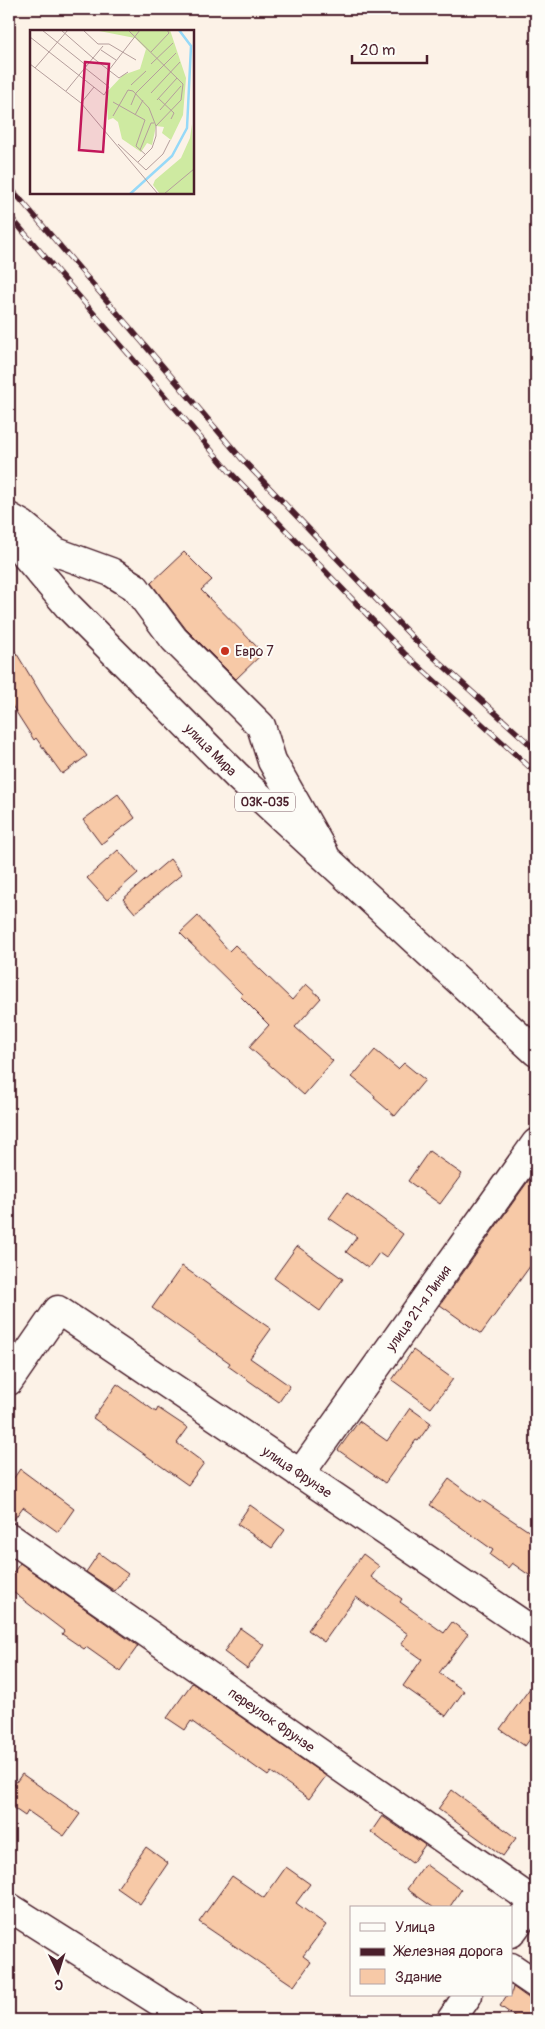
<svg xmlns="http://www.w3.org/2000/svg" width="545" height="2029" font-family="Pangolin,sans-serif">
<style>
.building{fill:#f7c9a7;stroke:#4a1f2b}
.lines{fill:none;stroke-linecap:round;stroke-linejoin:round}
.minor-casing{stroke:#4a1f2b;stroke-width:31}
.major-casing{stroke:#4a1f2b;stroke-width:31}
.minor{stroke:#fdfcf7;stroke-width:28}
.major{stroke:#fdfcf7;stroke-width:28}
.rail-casing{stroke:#4a1f2b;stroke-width:5.5}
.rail{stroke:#fdfcf7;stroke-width:4;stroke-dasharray:11;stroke-linecap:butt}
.poi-dot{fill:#c8321e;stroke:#fdfcf7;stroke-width:2}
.labels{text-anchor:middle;stroke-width:4;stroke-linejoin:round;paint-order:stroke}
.shield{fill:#fdfcf7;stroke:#806168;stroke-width:1}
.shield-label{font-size:12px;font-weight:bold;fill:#4a1f2b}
.poi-label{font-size:14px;fill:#4a1f2b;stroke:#fdfcf7;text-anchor:start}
.street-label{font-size:14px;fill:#4a1f2b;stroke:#fdfcf7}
.inset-river{fill:none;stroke:#96d9f8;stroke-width:2.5}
.inset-road{fill:none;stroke:#b59e9c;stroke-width:1}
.view{fill:#c2185b;fill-opacity:0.15;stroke:#c2185b;stroke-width:2.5}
.inset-edge{fill:none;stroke:#4a1f2b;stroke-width:2.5}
</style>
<rect width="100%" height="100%" fill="#fcf2e7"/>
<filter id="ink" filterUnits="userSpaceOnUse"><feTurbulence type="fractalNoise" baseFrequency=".02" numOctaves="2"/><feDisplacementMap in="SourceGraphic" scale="10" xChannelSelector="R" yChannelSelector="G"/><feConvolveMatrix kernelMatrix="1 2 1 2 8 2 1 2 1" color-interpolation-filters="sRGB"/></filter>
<g filter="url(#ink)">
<path class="building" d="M184,552L212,580L201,590L263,653L236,679L186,629L151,583Z
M9,641L46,702L87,756L62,774L36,738L34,740L9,701Z
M118,794L135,818L101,844L83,820Z
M118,850L138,873L107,900L87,878Z
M170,859L182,874L135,913L123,899Z
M198,916L229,951L235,945L292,1000L306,984L321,998L295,1027L333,1061L304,1095L249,1047L269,1025L240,996L242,994L180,933Z
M375,1050L398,1069L404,1063L425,1080L395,1116L374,1098L375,1096L352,1077Z
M429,1151L462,1174L440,1204L408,1181Z
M536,1170V1258L481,1334L440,1305Z
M347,1193L403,1234L386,1258L379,1253L368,1268L346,1252L357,1237L329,1218Z
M297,1246L343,1279L320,1311L274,1278Z
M182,1266L271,1329L250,1358L290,1386L279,1402L228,1366L230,1363L152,1308Z
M413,1350L453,1379L431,1408L392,1380Z
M117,1384L156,1412L158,1408L188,1428L177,1443L204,1463L188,1485L93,1418Z
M410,1408L431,1423L418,1441L416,1440L385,1483L338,1450L359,1421L387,1441Z
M20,1469L74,1509L58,1532L23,1507L12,1522H9V1485Z
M449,1479L480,1502L482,1500L536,1536V1580L512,1563L508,1568L490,1555L493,1550L430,1505Z
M250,1505L285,1530L272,1548L237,1524Z
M99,1553L128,1574L115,1591L86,1572Z
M363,1554L379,1566L371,1577L402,1599L400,1602L444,1633L452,1622L468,1634L439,1673L464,1691L446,1716L403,1686L422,1659L401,1644L408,1634L356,1597L324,1642L308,1630Z
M20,1563L138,1646L120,1671L86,1647L84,1649L62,1634L64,1631L9,1589V1579Z
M240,1628L264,1645L247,1669L224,1652Z
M536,1680V1731L525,1746L500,1729Z
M192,1683L326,1776L309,1799L271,1772L268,1776L191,1721L185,1730L167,1718Z
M22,1774L80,1814L64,1836L28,1811L25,1816L9,1805V1792Z
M452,1790L516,1838L503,1856L438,1809Z
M382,1816L425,1845L412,1863L371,1832Z
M146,1847L168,1863L140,1904L117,1888Z
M425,1864L461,1890L449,1908H434L407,1889Z
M286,1867L310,1884L296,1903L326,1925L303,1956L311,1962L294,1986L199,1922L232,1876L264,1898Z
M513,1987L527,1997L536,1999V2008L528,2020H520L500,2006L507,1995H511Z"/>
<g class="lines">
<g class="minor-casing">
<g id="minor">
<path d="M9,517L23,525L56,552L111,572L135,587L174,639L261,726L272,761L324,853"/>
<path id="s1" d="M9,1381L58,1310L536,1633"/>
<path id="s2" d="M300,1474L536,1143"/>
<path id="s3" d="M9,1537L534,1902"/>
<path d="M9,1907L188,2020"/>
<path d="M511,1967L536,1984"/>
</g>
</g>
<g class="major-casing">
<g id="major">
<path id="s4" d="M9,536L68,606L237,776L536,1052"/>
<path d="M511,1933L536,1899"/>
<path d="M451,2020L468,1995"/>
</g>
</g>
<use href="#minor" class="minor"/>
<use href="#major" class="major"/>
<g class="rail-casing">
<path id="rail" d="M9,186L241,458L416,641L536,750
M9,215L230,472L404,653L536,773"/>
</g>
<use href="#rail" class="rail"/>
</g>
</g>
<circle class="poi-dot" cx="225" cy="651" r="5"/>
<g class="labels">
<rect class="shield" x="235" y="792.5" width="60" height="19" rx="4"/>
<g class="shield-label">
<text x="265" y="806">03К-035</text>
</g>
<g class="poi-label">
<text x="235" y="656">Евро 7</text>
</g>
<g class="street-label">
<text dy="5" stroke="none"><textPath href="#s4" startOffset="294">улица Мира</textPath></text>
<text dy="5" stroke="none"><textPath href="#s2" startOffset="204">улица 21-я Линия</textPath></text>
<text dy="5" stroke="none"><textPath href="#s1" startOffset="375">улица Фрунзе</textPath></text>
<text dy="5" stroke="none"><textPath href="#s3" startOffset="320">переулок Фрунзе</textPath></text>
</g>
</g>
<g transform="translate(30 30)">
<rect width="164" height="164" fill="#fcf2e7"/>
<path d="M64,0H140L156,48L153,85L141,110L132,103L134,97L126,96L122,115L117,113L111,122L92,109L88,92L83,88L78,90L76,63L93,45L110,39L116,19L105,8ZM162,94L164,164H130L123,155L125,150L151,128L160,108Z" fill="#ceeaa1"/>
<path class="inset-river" d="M100,164L142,126L157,98L161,16L149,0"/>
<path class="inset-road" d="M12,0L57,36M31,0L63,28L36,61M53,0L68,14H79L106,30M98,0L153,54M0,7L74,65L79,57L55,38M73,16L63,28L89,48L98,42M71,20L86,30M121,22L139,3L137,0M0,34L51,73L128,164M121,34L143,13M5,38L38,0M79,40L110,0M101,55L116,41M121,63L150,32M128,68L144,83L141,89M127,70L147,48M83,72L115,90L106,116L116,125M51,73L64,57M101,75L106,63L146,23M130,80L151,56M105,85L113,70M83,86L98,60L103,61L119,78L126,96V106L122,118L108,132M126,96L151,70L153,54M88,114L116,140L133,124L140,110M110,120L121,93H124M134,164L164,139"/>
<path class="view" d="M55,32L79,34L73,122L49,120Z"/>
<rect width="164" height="164" class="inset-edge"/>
</g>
<rect width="545" height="2029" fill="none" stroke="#fdfcf7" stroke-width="30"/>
<rect x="15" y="15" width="515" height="1999" fill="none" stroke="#4a1f2b" stroke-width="2" filter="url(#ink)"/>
<rect x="350" y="1906" width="162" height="90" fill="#fdfcf7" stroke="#b5a4a5"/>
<rect x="360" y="1923" width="25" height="8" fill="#fdfcf7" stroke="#b5a4a5"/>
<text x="395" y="1932" font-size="15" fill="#4a1f2b">Улица</text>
<rect x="360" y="1948" width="25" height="8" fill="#4a1f2b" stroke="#b5a4a5"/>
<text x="395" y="1956" font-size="15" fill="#4a1f2b">Железная дорога</text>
<rect x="360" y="1969" width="25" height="15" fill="#f7c9a7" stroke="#b5a4a5"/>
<text x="395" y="1982" font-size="15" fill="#4a1f2b">Здание</text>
<g transform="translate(58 1972) rotate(176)" stroke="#fdfcf7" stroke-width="4" paint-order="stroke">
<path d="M0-4L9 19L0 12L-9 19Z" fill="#4a1f2b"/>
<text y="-8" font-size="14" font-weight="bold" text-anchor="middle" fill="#4a1f2b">С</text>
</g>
<path d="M352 55v8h75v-8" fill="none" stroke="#4a1f2b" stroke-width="2.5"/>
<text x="360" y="55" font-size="15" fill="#4a1f2b" stroke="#fdfcf7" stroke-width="4" paint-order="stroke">20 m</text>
</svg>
